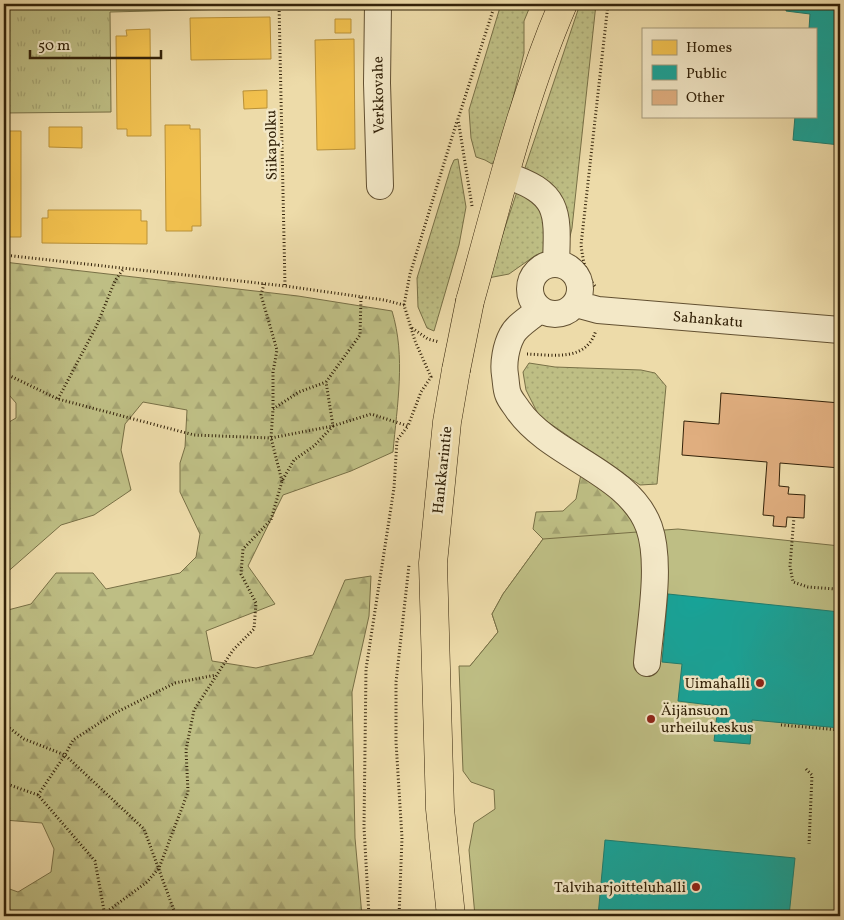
<svg xmlns="http://www.w3.org/2000/svg" width="844" height="920" font-family="Vollkorn,serif">
<style>
.grass{fill:url(#grass-dots);stroke:#787046}
.forest{fill:url(#forest-firs);stroke:#787046}
.park{fill:url(#park-tufts);stroke:#787046}
.garden{fill:#bebe84;stroke:#787046}
.homes{fill:#f2c14e;stroke:#b99139}
.public{fill:#17a398;stroke:#1f7c6d}
.building{fill:#e0ae7f;stroke:#332209}
.lines{fill:none;stroke-linecap:round;stroke-linejoin:round}
.minor-casing{stroke:#625031;stroke-width:28}
.major-casing{stroke:#332209;stroke-width:29}
.path{stroke:#332209;stroke-width:3;stroke-dasharray:1 2.5;stroke-linecap:butt}
.minor{stroke:#f3e8c7;stroke-width:26}
.major{stroke:#eddba9;stroke-width:28}
.major-bridge-casing{stroke:#332209;stroke-width:29;stroke-linecap:butt}
.major-bridge{stroke:#eddba9;stroke-width:28}
.poi-dot{fill:#8f2418;stroke:#f3e8c7;stroke-width:2}
.labels{text-anchor:middle;stroke-width:5;stroke-linejoin:round;paint-order:stroke}
.street-label{font-size:15px;fill:#332209;stroke:#f3e8c7}
.poi-label{font-size:15px;fill:#332209;stroke:#f3e8c7;text-anchor:end}
</style>
<defs>
<pattern id="grass-dots" width="8" height="8" patternUnits="userSpaceOnUse" patternTransform="scale(1.25)"><rect width="8" height="8" fill="#bebe84"/><path d="M2 2h.1M6 6h.1" fill="none" stroke="#a4a371" stroke-width="1.8" stroke-linecap="round"/></pattern>
<pattern id="forest-firs" width="22" height="20" patternUnits="userSpaceOnUse" patternTransform="scale(1.25)"><rect width="22" height="20" fill="#bebe84"/><path d="M5 1l3.5 6h-7zM16 11l3.5 6h-7z" fill="#a4a371"/></pattern>
<pattern id="park-tufts" width="24" height="20" patternUnits="userSpaceOnUse" patternTransform="scale(1.25)"><rect width="24" height="20" fill="#bebe84"/><path d="M3 7l-1-3M5 7V3M7 7l1-3M15 17l-1-3M17 17v-4M19 17l1-3" fill="none" stroke="#a4a371"/></pattern>
</defs>
<rect width="100%" height="100%" fill="#eddba9"/>
<filter id="stains"><feTurbulence type="fractalNoise" baseFrequency=".004" numOctaves="4"/><feColorMatrix values="0 0 0 0 .2 0 0 0 0 .09 0 0 0 0 .02 0 0 0 .5 -.17"/></filter>
<radialGradient id="worn" r=".72"><stop offset=".6" stop-color="#630" stop-opacity="0"/><stop offset="1" stop-color="#630" stop-opacity=".3"/></radialGradient>
<path class="grass" d="M501,4H531L524,21V53L499,156L492,164L485,160L476,157L471,138L469,110Z
M580,4H596L572,228L565,258L553,248L536,255L509,274L488,278Z
M458,159L466,207L459,245L434,331L427,328L418,307L417,278L451,167L454,160Z
M529,363L555,367L641,370L655,373L666,386L657,484L640,485L539,416L526,390L523,372Z"/>
<path class="forest" d="M4,262L298,296L392,311C406,357 397,405 393,452L351,471L283,495L248,566L275,604L206,631L212,661L256,668L313,655L345,580L371,576L369,616L352,692L355,838L362,916H4V887L18,892L51,872L54,849L42,823L4,820V611L31,604L56,573H93L106,589L180,573L196,557L200,534L180,492V463L185,447L187,410L143,402L125,424L121,450L131,490L94,515L61,525L4,575V425L16,418V403L4,389Z
M581,474C606,487 625,510 640,533L470,666L498,632L492,614L503,594L543,539L533,529L536,512L563,511L576,499Z"/>
<path class="park" d="M4,4H272V8L110,12L111,112L4,113Z"/>
<path class="garden" d="M678,529L840,546V916H475L469,850L474,823L495,809L494,790L471,782L463,771L459,666H470L498,632L492,614L503,594L543,539Z"/>
<path class="homes" d="M270,17L271,59L191,60L190,18Z
M335,19H351V33H335Z
M150,29L151,136H127V129H117L116,36H127L126,30Z
M354,39L355,149L317,150L315,40Z
M267,90V108L244,109L243,91Z
M165,125H190V129H200L201,226H192V231H166Z
M49,127H82V148L49,147Z
M4,131H21V237H4Z
M48,210H141V221H147V244L42,243V218H48Z"/>
<path class="public" d="M787,4H840V145L793,140L795,116H815V29H809L810,14L786,11Z
M668,594L840,612V728L752,720L750,744L714,741L718,706L678,701L682,664L662,662Z
M605,840L795,858L789,916H598Z"/>
<path class="building" d="M721,393L840,403V468L780,463L779,486L789,487L788,494L805,495L804,518L787,517L786,527L773,526L774,516L763,515L767,462L682,455L684,421L719,424Z"/>
<g class="lines">
<g class="minor-casing">
<path id="minor" d="M378,4L377,83L380,186
M505,175C560,193 558,211 556,263
M530 289a25 25 0 1 1 50 0a25 25 0 1 1-50 0Z
M576,304L598,310L840,330
M540,309C532,317 517,325 512,335C506,346 503,363 505,375C506,381 506,389 508,394C510,400 515,405 518,410C551,457 629,472 649,527C662,564 650,624 647,663"/>
</g>
<g class="major-casing">
<path id="major" d="M470,301C498,201 522,99 563,4
M451,916L440,809L433,563L447,422L456,370"/>
</g>
<path class="path" d="M279,4L285,286
M472,206L458,119L495,4
M4,255L285,286L384,300L404,305L415,341L431,377L421,392L408,426L371,414L333,426L271,438L194,435L58,399L4,373
M264,284L261,295L277,350L273,372V408
M595,286C585,274 583,260 581,245L608,4
M404,305L410,274L457,121
M412,328L428,339L439,342
M527,354C553,355 587,362 596,330
M58,399L96,327L115,281L124,268
M282,481L271,438L273,409L299,392L326,382
M794,517L790,566L793,582L808,587L835,589L840,592
M4,724L24,739L65,755L73,740L115,713L175,683L216,675
M781,725L840,730
M806,769L812,775L809,844
M4,783L38,795L95,861L105,916
M38,795L65,755L144,829L176,916
M101,916L147,882L159,868L188,792L186,750L194,710L233,650L254,629L256,603L241,574L243,549L271,520L282,481L294,460L314,446L333,426L326,382L360,335L361,297
M369,916L364,827L366,669L394,488L397,440L408,426
M399,916L402,838L396,742V682L409,565"/>
<use href="#minor" class="minor"/>
<use href="#major" class="major"/>
<g class="major-bridge-casing">
<path id="major-bridge" d="M456,370L470,301"/>
</g>
<use href="#major-bridge" class="major-bridge"/>
</g>
<g class="poi-dot">
<circle cx="760" cy="683" r="5"/>
<circle cx="651" cy="719" r="5"/>
<circle cx="696" cy="887" r="5"/>
</g>
<g class="labels">
<g class="street-label">
<text transform="translate(378 95) rotate(-91)" y="5">Verkkovahe</text>
<text transform="translate(271 145) rotate(-91)" y="5">Siikapolku</text>
<text transform="translate(708 319) rotate(5)" y="5">Sahankatu</text>
<text transform="translate(442 470) rotate(-84)" y="5">Hankkarintie</text>
</g>
<g class="poi-label">
<text x="750" y="688">Uimahalli</text>
<text x="661" y="715" text-anchor="start">Äijänsuon<tspan x="661" dy="17">urheilukeskus</tspan></text>
<text x="686" y="892">Talviharjoitteluhalli</text>
</g>
</g>
<rect width="844" height="920" fill="none" stroke="#eddba9" stroke-width="20"/>
<rect x="5" y="5" width="834" height="910" fill="none" stroke="#332209" stroke-width="2.5"/>
<rect x="10" y="10" width="824" height="900" fill="none" stroke="#332209"/>
<rect x="642" y="28" width="175" height="90" fill="#f3e8c7" stroke="#a6997b"/>
<rect x="652" y="40" width="25" height="15" fill="#f2c14e" stroke="#a6997b"/>
<text x="686" y="52" font-size="15" fill="#332209">Homes</text>
<rect x="652" y="65" width="25" height="15" fill="#17a398" stroke="#a6997b"/>
<text x="686" y="78" font-size="15" fill="#332209">Public</text>
<rect x="652" y="90" width="25" height="15" fill="#e0ae7f" stroke="#a6997b"/>
<text x="686" y="102" font-size="15" fill="#332209">Other</text>
<path d="M30 50v8h131v-8" fill="none" stroke="#332209" stroke-width="2.5"/>
<text x="38" y="50" font-size="15" fill="#332209" stroke="#f3e8c7" stroke-width="4" paint-order="stroke">50 m</text>
<rect width="100%" height="100%" filter="url(#stains)"/>
<rect width="100%" height="100%" fill="url(#worn)"/>
</svg>
